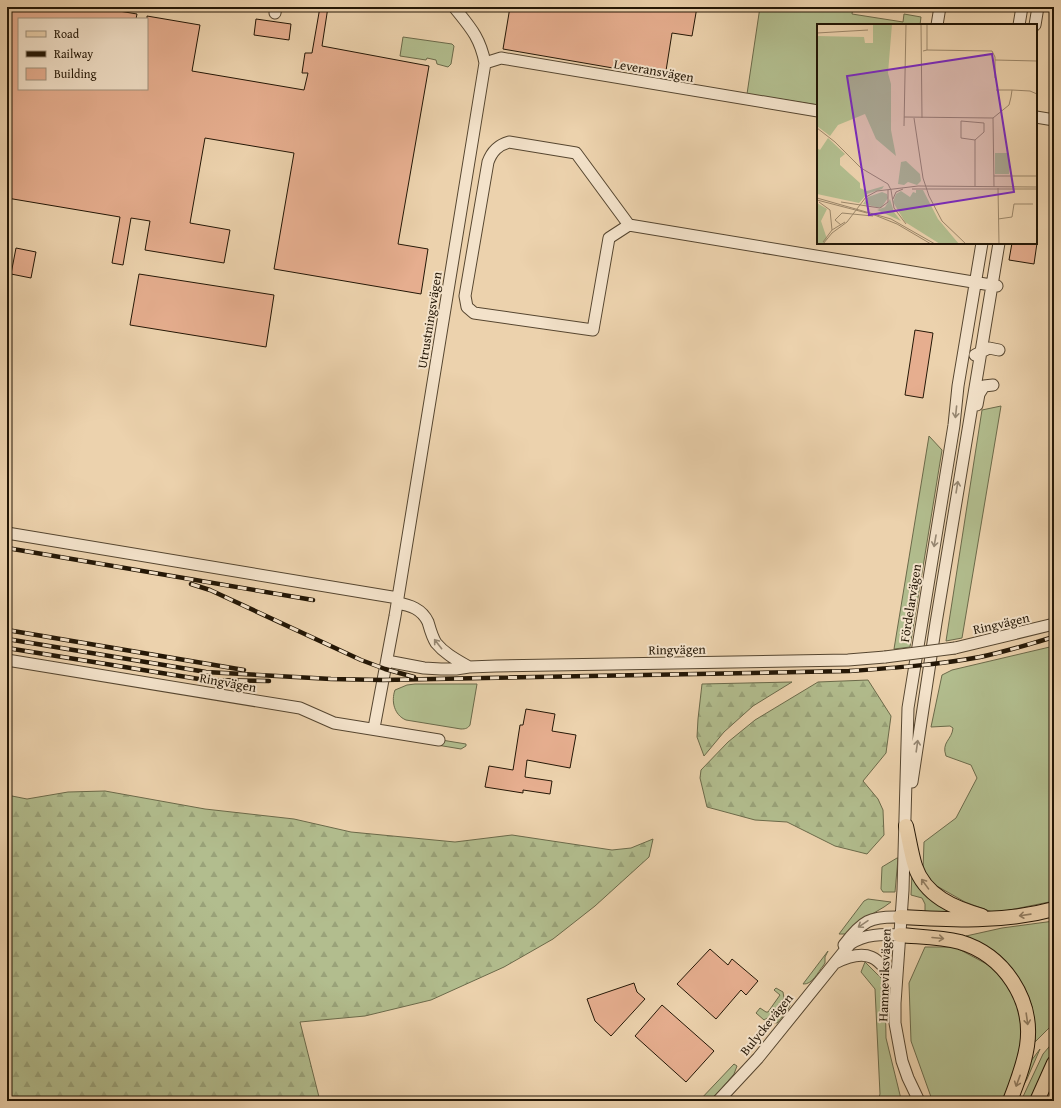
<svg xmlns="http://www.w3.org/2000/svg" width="1061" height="1108" font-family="'Gentium Book Plus',serif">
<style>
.grass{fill:#b2bd8e;stroke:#6b6a4a}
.forest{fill:url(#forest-firs);stroke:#6b6a4a}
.building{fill:#e6ae8f;stroke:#241706}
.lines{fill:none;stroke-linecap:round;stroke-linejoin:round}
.minor-casing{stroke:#564630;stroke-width:13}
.major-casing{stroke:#241706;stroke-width:16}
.minor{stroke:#f3e2ca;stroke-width:11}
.major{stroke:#ecd2ad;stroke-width:14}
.rail-casing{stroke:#241706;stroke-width:4.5}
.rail{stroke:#f3e2ca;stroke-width:3;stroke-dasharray:9;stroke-linecap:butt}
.minor-bridge-casing{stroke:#564630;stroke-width:13;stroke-linecap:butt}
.minor-bridge{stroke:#f3e2ca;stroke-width:11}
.oneway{stroke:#968772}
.oneway2{stroke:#927e62}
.labels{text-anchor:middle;stroke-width:4;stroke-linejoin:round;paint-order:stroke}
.street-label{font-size:13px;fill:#241706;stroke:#f3e2ca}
.inset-road{fill:none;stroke:#9c876a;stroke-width:1}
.view{fill:#7b2cbf;fill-opacity:0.15;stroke:#7b2cbf;stroke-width:2}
.inset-edge{fill:none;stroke:#241706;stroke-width:2}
</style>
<defs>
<pattern id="forest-firs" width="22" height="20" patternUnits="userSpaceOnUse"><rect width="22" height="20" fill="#b2bd8e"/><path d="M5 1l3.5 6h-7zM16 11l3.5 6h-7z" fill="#99a279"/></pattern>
</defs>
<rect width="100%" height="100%" fill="#ecd2ad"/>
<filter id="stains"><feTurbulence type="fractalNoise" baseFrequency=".005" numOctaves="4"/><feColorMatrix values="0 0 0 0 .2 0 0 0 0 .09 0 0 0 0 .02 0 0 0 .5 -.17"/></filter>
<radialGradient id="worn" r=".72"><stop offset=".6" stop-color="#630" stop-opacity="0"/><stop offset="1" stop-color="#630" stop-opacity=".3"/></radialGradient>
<path class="grass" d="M760,7H853L852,14L903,22L904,14L921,17L920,25H818V105L747,94Z
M403,37L452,44L454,46L451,64L448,67L437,64L436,60L427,58L426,60L400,56Z
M1001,406L962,638L946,641L982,410Z
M929,436L942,450L910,647L894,649Z
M1054,646V901L995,913L965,902L935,885L923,870L924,842L956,818L977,778L971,765L946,756C941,742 952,740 953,728L950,726L931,727L942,675L952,670Z
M415,684H477L470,725C468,728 466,729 461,729L406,720C394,715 391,701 395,690L407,685Z
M405,734L466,744V746L461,749L401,739Z
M897,858H898L895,892H883L881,889L882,867Z
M912,874L953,912L925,913V904L922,898L911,895Z
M868,899L891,902L884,907L862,920L851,931L846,934H839L864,901Z
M1054,921V1022L1052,1025L1035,1042C1035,1008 1031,994 1010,968C1007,963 1003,957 998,954C988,946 977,941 966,936L1002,928Z
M925,947H955L994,968L1010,989L1021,1012L1022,1038L1018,1062L1003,1101H934L931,1097L911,1041L909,983Z
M828,951L825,957V963L823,966C818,972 812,985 803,984Z
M865,962L885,982L886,1038L901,1099L903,1101H878L880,1094L875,989L861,972Z
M776,988L783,992L784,998L769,1017L764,1020L756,1013L760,1008L766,1012H768L780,995L774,990Z
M789,1000L791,1002C789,1011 782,1017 777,1023L771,1022Z
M1054,1041V1048L1029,1101H1021L1043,1054Z
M1040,1049L1027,1079L1023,1086L1031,1061Z
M734,1064L737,1066L734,1074L716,1095L708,1101H699Z"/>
<path class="forest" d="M868,680L891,716L886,753L863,781L878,799L883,810L884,835L867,854L835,846L787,822L755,820L707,807L700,778L701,770L728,742L755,720L818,682Z
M792,682L753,706L724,732L704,756L697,737L698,719L702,684Z
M105,791L205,809L294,819L351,832L455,842L512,835L612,850L631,848L653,839L649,857L595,906L553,939L504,967L431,1000L365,1016L300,1022L320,1101H7V795L27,799L68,792Z"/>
<path class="building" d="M7,7H95L137,14L136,19H19V89H147V16L200,25L192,71L304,90L308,73H302L305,53H312L320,7H328L322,46L429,66L398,244L428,249L421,294L274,269L294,153L205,138L190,223L230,230L224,263L145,250L150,221L131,218L123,265L112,263L120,217L7,198Z
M510,7H697L692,36L672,33L665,77L503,49Z
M256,19L291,24L289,40L254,35Z
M1012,243H1037L1034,264L1009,260Z
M16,248L36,252L31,278L11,274Z
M139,274L274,295L266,347L130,325Z
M915,330L933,333L923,398L905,395Z
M526,709L555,714L552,731L576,735L570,768L527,760L525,777L552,781L550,794L523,790V793L485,787L489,766L513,770L520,725H523Z
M710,949L728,965L732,959L758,981L746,995L741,990L716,1019L677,984Z
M634,983L637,992L645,999L611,1036L595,1021L587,999Z
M662,1005L714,1051L686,1082L635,1036Z"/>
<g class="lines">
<g class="minor-casing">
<path id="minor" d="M275,13L276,7
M937,25L940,7
M1019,25L1022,7
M1035,25L1038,7
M485,63L501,58L818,111
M1036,117L1054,120
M629,225L576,153L509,142C498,145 492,151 488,162L465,296L467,307L474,313L593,330L609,238L629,225L997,286
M975,355L989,348L999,350
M977,405L979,394L984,386L993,385
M7,533L398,598
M397,603C410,605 422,609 428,622C430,629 432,637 436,643C445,654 457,660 469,667
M955,648L1054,624
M7,660L300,708L334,723L439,740
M387,661L424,668L441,669H456L469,667L496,666L848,660L885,657
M374,728L395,616L485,63C480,37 470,27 454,7
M912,782L936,623L999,243
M844,945C862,921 870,916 900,917
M835,963C867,947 880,956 896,986
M718,1101L758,1058L850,944C865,934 882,934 900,935
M919,1101L908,1078L902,1061L895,1023V1003L903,890L908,708L954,425L958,386L982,243"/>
</g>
<g class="major-casing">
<path id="major" d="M906,826C909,839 911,853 915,866C925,896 954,908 982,916
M900,917C952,920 1003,923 1054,909
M900,935C920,937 940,937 960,942C1004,955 1034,1000 1027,1046C1024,1065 1017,1083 1010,1101
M1037,1101L1054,1063
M1053,1101L1054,1099"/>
</g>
<use href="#minor" class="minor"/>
<use href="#major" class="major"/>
<g class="rail-casing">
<path id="rail" d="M7,548L313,600
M191,584L210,590L361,660L385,669L414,677
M7,630L244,670
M7,639L206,672L331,679L383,680L849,671C893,668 937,665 980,657C1005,652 1029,644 1054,637
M7,648L205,680L269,681"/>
</g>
<use href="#rail" class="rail"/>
<g class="minor-bridge-casing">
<path id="minor-bridge" d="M885,657L955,648"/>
</g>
<use href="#minor-bridge" class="minor-bridge"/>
</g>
<defs><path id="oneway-shaft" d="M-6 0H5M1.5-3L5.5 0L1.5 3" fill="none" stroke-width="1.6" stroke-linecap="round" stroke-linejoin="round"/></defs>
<g class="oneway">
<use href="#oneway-shaft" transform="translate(956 412) rotate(96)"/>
<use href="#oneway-shaft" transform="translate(957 487) rotate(-81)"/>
<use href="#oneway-shaft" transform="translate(935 541) rotate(100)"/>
<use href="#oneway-shaft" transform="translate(438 644) rotate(-128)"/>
<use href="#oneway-shaft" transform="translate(917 746) rotate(-82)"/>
<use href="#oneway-shaft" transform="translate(863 924) rotate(146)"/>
</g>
<g class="oneway2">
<use href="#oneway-shaft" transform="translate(925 884) rotate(-126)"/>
<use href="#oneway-shaft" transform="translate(1025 915) rotate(172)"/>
<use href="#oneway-shaft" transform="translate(938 938) rotate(5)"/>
<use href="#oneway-shaft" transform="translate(1027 1019) rotate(82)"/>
<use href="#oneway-shaft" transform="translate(1018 1081) rotate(110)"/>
</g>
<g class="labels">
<g class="street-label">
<text transform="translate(654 70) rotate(10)" y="5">Leveransvägen</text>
<text transform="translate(429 320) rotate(-81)" y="5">Utrustningsvägen</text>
<text transform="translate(910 603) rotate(-81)" y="5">Fördelarvägen</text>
<text transform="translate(1001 623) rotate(-13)" y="5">Ringvägen</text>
<text transform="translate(677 649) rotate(-1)" y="5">Ringvägen</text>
<text transform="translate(228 682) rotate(10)" y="5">Ringvägen</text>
<text transform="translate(884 975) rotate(-88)" y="5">Hamneviksvägen</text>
<text transform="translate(766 1024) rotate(-51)" y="5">Bulyckevägen</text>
</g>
</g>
<g transform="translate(817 24)">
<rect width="220" height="220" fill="#ecd2ad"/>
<path d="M11,114L28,130L23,134V141L43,159V164L50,167L67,162L65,165L50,170L42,179L0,170V124L3,126ZM178,129H192V150H178ZM99,166H106L121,195L142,220H123L88,198L76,178L79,170L84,167L93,173L96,168L99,169ZM65,168L70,170L71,174L64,184L46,180L51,173ZM73,175L77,188L84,197L60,186L68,183ZM0,179L10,185L4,197L10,215L6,220H0Z" fill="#b2bd8e"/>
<path d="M56,0H75L71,49L74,60V106L79,132L59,115L48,90L21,101L13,112L0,102V12L47,13L48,19H56ZM89,137L103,150L104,157L100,161L91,158L87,161L81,160L84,138Z" fill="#b2bd8e"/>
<path class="inset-road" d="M104,0L105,94M0,9L51,6M110,26L175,27L178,33V54M106,27L110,26V0M178,36L220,37M195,66L213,67L220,70M87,93L176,94L192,81L194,73L195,66H179M97,94L106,154L112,172L125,197L149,220M176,94L177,163M87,102L89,0M0,104L18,118L44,144L71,160L74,166M177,152H220M158,162V116L167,108V99L144,97V114L158,116M181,164L182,220M95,165H220M74,166L77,184L89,200M0,174L74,195L118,220M76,175L79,168L86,165M0,176L50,189M2,178L13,186L15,206M24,178L63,184L71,178V166M55,190L80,200L114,220M181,195L195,193L197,180H216M24,201L18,196L25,189L56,192M6,218L15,206L28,198M6,220L15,209L30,198L49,173L60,167L101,162L220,163"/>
<path class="view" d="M175,30L197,168L52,191L30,52Z"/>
<rect width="220" height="220" class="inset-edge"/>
</g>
<rect width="1061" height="1108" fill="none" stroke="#ecd2ad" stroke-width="24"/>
<rect x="8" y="8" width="1045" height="1092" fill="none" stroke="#241706" stroke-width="2"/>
<rect x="12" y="12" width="1037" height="1084" fill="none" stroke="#241706"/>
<rect x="18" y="18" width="130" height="72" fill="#f3e2ca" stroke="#a0917c"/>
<rect x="26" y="31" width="20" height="6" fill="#ecd2ad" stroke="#a0917c"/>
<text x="54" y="38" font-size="12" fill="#241706">Road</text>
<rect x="26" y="51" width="20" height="6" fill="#241706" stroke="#a0917c"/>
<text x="54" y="58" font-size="12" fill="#241706">Railway</text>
<rect x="26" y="68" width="20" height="12" fill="#e6ae8f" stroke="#a0917c"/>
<text x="54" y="78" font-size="12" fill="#241706">Building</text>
<rect width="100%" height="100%" filter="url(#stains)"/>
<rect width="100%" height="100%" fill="url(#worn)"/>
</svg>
